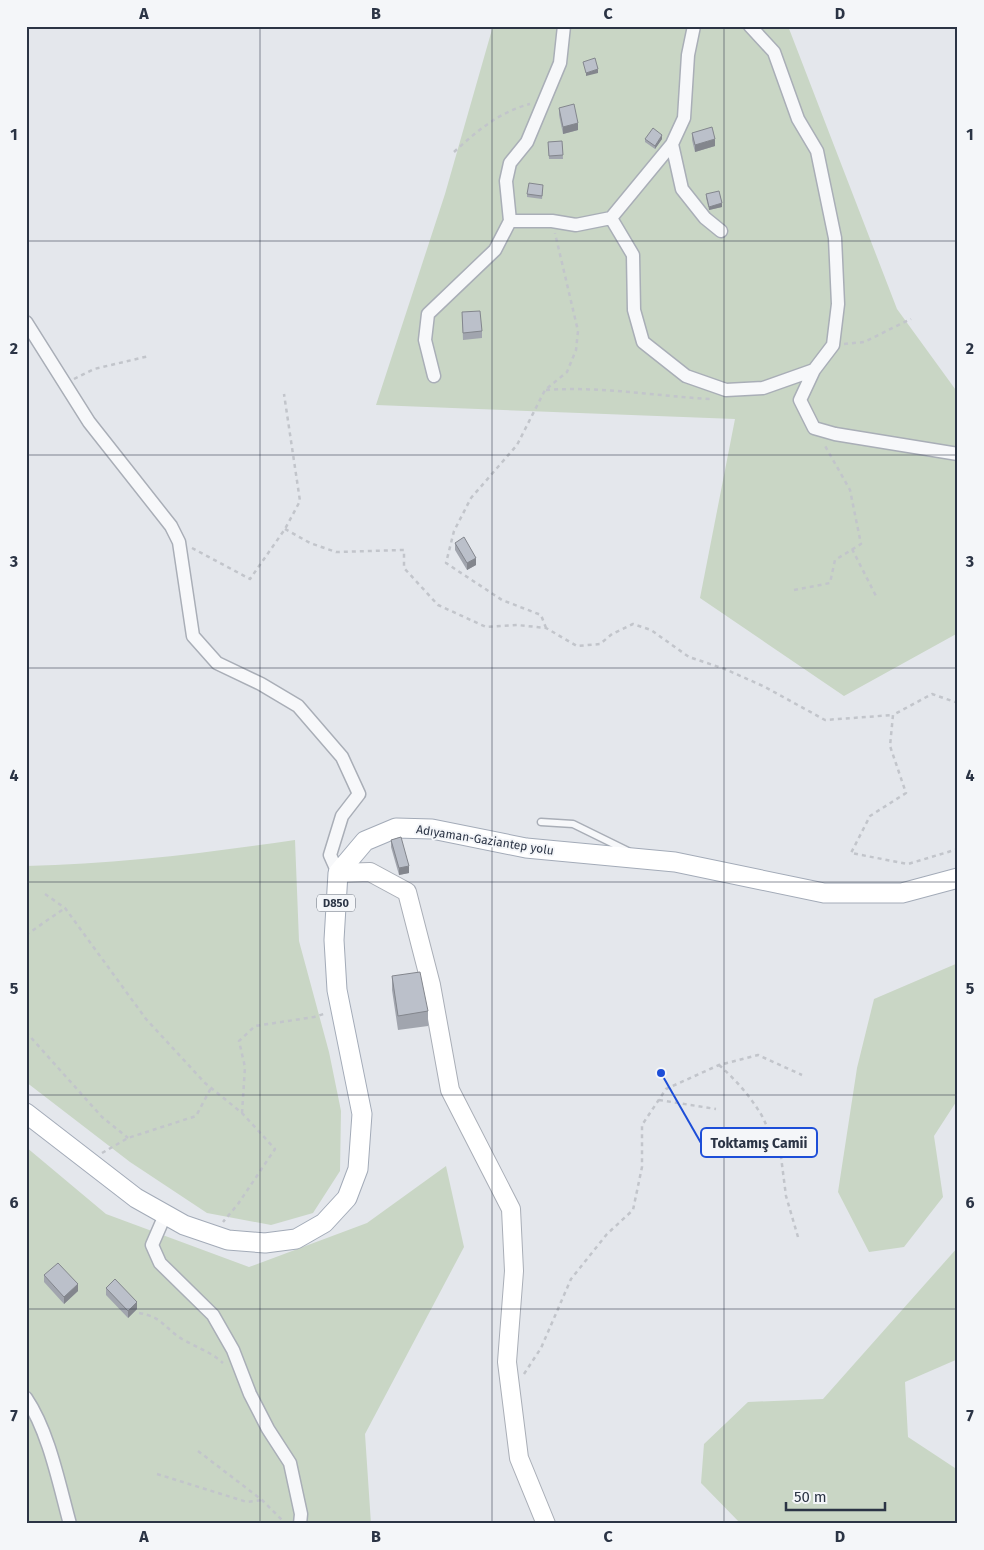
<svg xmlns="http://www.w3.org/2000/svg" width="984" height="1550" font-family="'Fira Sans',sans-serif">
<style>
.green{fill:#c9d6c5}
.lines{fill:none;stroke-linecap:round;stroke-linejoin:round}
.lane-casing{stroke:#a9aeb7;stroke-width:9}
.street-casing{stroke:#a9aeb7;stroke-width:15}
.secondary-casing{stroke:#a9aeb7;stroke-width:20}
.primary-casing{stroke:#a3abb8;stroke-width:21}
.path{stroke:#c2c5cb;stroke-width:2.5;stroke-dasharray:4 4;stroke-linecap:butt}
.lane{stroke:#f7f8fa;stroke-width:6}
.street{stroke:#f7f8fa;stroke-width:12}
.secondary{stroke:#fff;stroke-width:18}
.primary{stroke:#fff;stroke-width:19}
.wall{fill:#a1a5ae}
.shaded-wall{fill:#83868d}
.building{fill:#bbc0ca;stroke:#83868d}
.grid{fill:none;stroke:#2b3445;stroke-width:1;stroke-opacity:0.55}
.labels{text-anchor:middle;stroke-width:4;stroke-linejoin:round;paint-order:stroke}
.shield{fill:#f4f6f9;stroke:#676e7b;stroke-width:1}
.shield-label{font-size:11px;font-weight:bold;fill:#2b3445}
.street-label{font-size:12px;fill:#2b3445;stroke:#f4f6f9}
.leader{fill:none;stroke:#1d4ed8;stroke-width:2}
.callout-dot{fill:#1d4ed8;stroke:#f4f6f9;stroke-width:2}
.callout{fill:#f4f6f9;stroke:#1d4ed8;stroke-width:2}
.callout-label{font-size:14px;text-anchor:middle;font-weight:bold;fill:#2b3445}
.neatline{fill:none;stroke:#2b3445;stroke-width:2}
.grid-label{font-size:16px;text-anchor:middle;font-weight:bold;fill:#2b3445}
</style>
<rect width="100%" height="100%" fill="#e4e7ec"/>
<path class="green" d="M493,26H788L897,309L958,393V633L844,696L700,598L735,419L376,405L445,194Z
M295,840L299,941L329,1052L341,1111L340,1171L313,1213L271,1225L207,1213L130,1162L26,1082V866C117,864 206,853 295,840Z
M958,963V1099L934,1136L943,1197L904,1247L869,1252L838,1192L857,1068L874,999Z
M26,1147L106,1214L249,1267L367,1223L446,1166L464,1247L365,1434L371,1524H26Z
M958,1247V1359L905,1382L908,1437L958,1470V1524H741L701,1483L704,1444L748,1402L823,1399Z"/>
<g class="lines">
<g class="lane-casing">
<path id="lane" d="M541,822L573,824L628,851"/>
</g>
<g class="street-casing">
<path id="street" d="M564,26L560,63L527,142L510,163L506,181L510,221H552L576,225L611,218L672,144L684,118L688,55L694,26
M750,26L774,52L798,119L817,151L835,238L838,304L833,345L814,370L800,400L814,428L835,434L958,454
M672,144L682,189L705,218L721,231
M611,218L633,255L634,310L643,342L686,376L726,390L763,388L814,370
M26,322L89,422L171,526L179,542L193,636L217,663L261,684L298,706L342,757L359,794L342,816L330,855L338,873
M434,376L425,340L428,314L495,250L510,221
M165,1215L152,1245L160,1263L213,1315L233,1350L250,1394L268,1429L290,1463L301,1514L300,1524
M26,1398C49,1432 59,1484 70,1524"/>
</g>
<g class="secondary-casing">
<path id="secondary" d="M338,873L370,872L407,892L431,985L450,1090L511,1209L514,1271L507,1362L519,1458L546,1524"/>
</g>
<g class="primary-casing">
<path id="primary" d="M26,1113L136,1198L184,1225L228,1240L265,1243L296,1239L324,1223L347,1198L358,1169L362,1114L337,990L334,940L338,873L365,841L396,828L432,829L526,848L675,862L824,893H902L958,878"/>
</g>
<path class="path" d="M454,152C477,131 499,112 530,104
M844,344L864,342L911,319
M74,379L94,369L149,356
M546,390C602,386 654,396 710,399
M285,529L310,543L336,552L404,550V568L438,605L486,627L517,625L546,628L577,646L600,644L612,634L633,624L651,630L689,657L725,669L765,687L825,720L893,715
M192,548L250,579L285,529L300,501L284,394
M852,549L876,596
M794,590L830,583L835,560L861,544L850,490L824,444
M546,628L541,615L502,600L446,563L454,531L471,498L517,445L545,390L567,372L576,350L578,331L555,233
M958,703L932,694L893,715L890,746L906,793L870,816L851,853L908,864L958,849
M45,894L65,908L146,1019L205,1083L242,1113L275,1149L238,1204L223,1222
M26,935L65,908
M26,1032L102,1117L128,1138
M719,1065C735,1079 751,1097 762,1116C768,1127 768,1134 779,1141L786,1196L798,1237
M659,1100L716,1109
M242,1113L245,1067L239,1041L255,1026L314,1017L327,1013
M102,1153L128,1138L196,1116L211,1088
M139,1313C163,1317 164,1328 182,1339C196,1347 211,1352 223,1363
M524,1374L541,1348L571,1279L607,1234L633,1210L642,1167V1125L666,1089L719,1065L758,1055L802,1075
M198,1451L262,1500L286,1524
M157,1474L247,1502L262,1500"/>
<use href="#lane" class="lane"/>
<use href="#street" class="street"/>
<use href="#secondary" class="secondary"/>
<use href="#primary" class="primary"/>
</g>
<path class="wall" d="M559,108L578,130L563,134L559,115Z
M692,133L715,146L695,152L692,140Z
M645,139H662L655,149L645,142Z
M562,141L563,159H549L548,142Z
M543,189L542,199L527,197V194Z
M706,194L722,207L709,210L706,198Z
M462,312L482,331V338L463,340Z
M455,543L476,565L467,570L455,550Z
M391,840L409,873L399,875L391,847Z
M392,976L428,1011V1026L398,1030L392,990Z
M44,1275L78,1291L64,1304L44,1282Z
M106,1288L137,1309L128,1318L106,1295Z"/>
<path class="shaded-wall" d="M598,69V73L586,76V73Z
M578,123V130L563,134V127Z
M662,135V139L655,149V146Z
M715,139V146L695,152V145Z
M722,203V207L709,210V207Z
M476,558V565L467,570V563Z
M409,866V873L399,875V868Z
M78,1284V1291L64,1304V1297Z
M137,1302V1309L128,1318V1311Z"/>
<path class="building" d="M595,58L598,69L586,73L583,62Z
M574,104L578,123L563,127L559,108Z
M712,127L715,139L695,145L692,133Z
M653,128L662,135L655,146L645,139Z
M562,141L563,155L549,156L548,142Z
M529,183L543,185L542,196L527,194Z
M719,191L722,203L709,207L706,194Z
M480,311L482,331L463,333L462,312Z
M464,537L476,558L467,563L455,543Z
M401,837L409,866L399,868L391,840Z
M420,972L428,1011L398,1016L392,976Z
M58,1263L78,1284L64,1297L44,1275Z
M115,1279L137,1302L128,1311L106,1288Z"/>
<path class="grid" d="M260,26V1524M492,26V1524M724,26V1524M26,241H958M26,455H958M26,668H958M26,882H958M26,1095H958M26,1309H958"/>
<g class="labels">
<rect class="shield" x="317" y="894.5" width="38" height="17" rx="4"/>
<g class="shield-label">
<text x="336" y="907">D850</text>
</g>
<g class="street-label">
<text transform="translate(485 840) rotate(9)" y="4">Adıyaman-Gaziantep yolu</text>
</g>
</g>
<path class="leader" d="M661 1073L701 1143"/>
<circle class="callout-dot" cx="661" cy="1073" r="5"/>
<rect class="callout" x="701" y="1128" width="116" height="29" rx="5"/>
<g class="callout-label">
<text x="759" y="1148">Toktamış Camii</text>
</g>
<rect width="984" height="1550" fill="none" stroke="#f4f6f9" stroke-width="55"/>
<path d="M786 1502v8h99v-8" fill="none" stroke="#2b3445" stroke-width="2.5"/>
<text x="794" y="1502" font-size="15" fill="#2b3445" stroke="#f4f6f9" stroke-width="4" paint-order="stroke">50 m</text>
<rect x="28" y="28" width="928" height="1494" class="neatline"/>
<g class="grid-label">
<text x="144" y="19">A</text>
<text x="376" y="19">B</text>
<text x="608" y="19">C</text>
<text x="840" y="19">D</text>
<text x="14" y="140">1</text>
<text x="970" y="140">1</text>
<text x="14" y="354">2</text>
<text x="970" y="354">2</text>
<text x="14" y="567">3</text>
<text x="970" y="567">3</text>
<text x="14" y="781">4</text>
<text x="970" y="781">4</text>
<text x="14" y="994">5</text>
<text x="970" y="994">5</text>
<text x="14" y="1208">6</text>
<text x="970" y="1208">6</text>
<text x="14" y="1421">7</text>
<text x="970" y="1421">7</text>
<text x="144" y="1542">A</text>
<text x="376" y="1542">B</text>
<text x="608" y="1542">C</text>
<text x="840" y="1542">D</text>
</g>
</svg>
